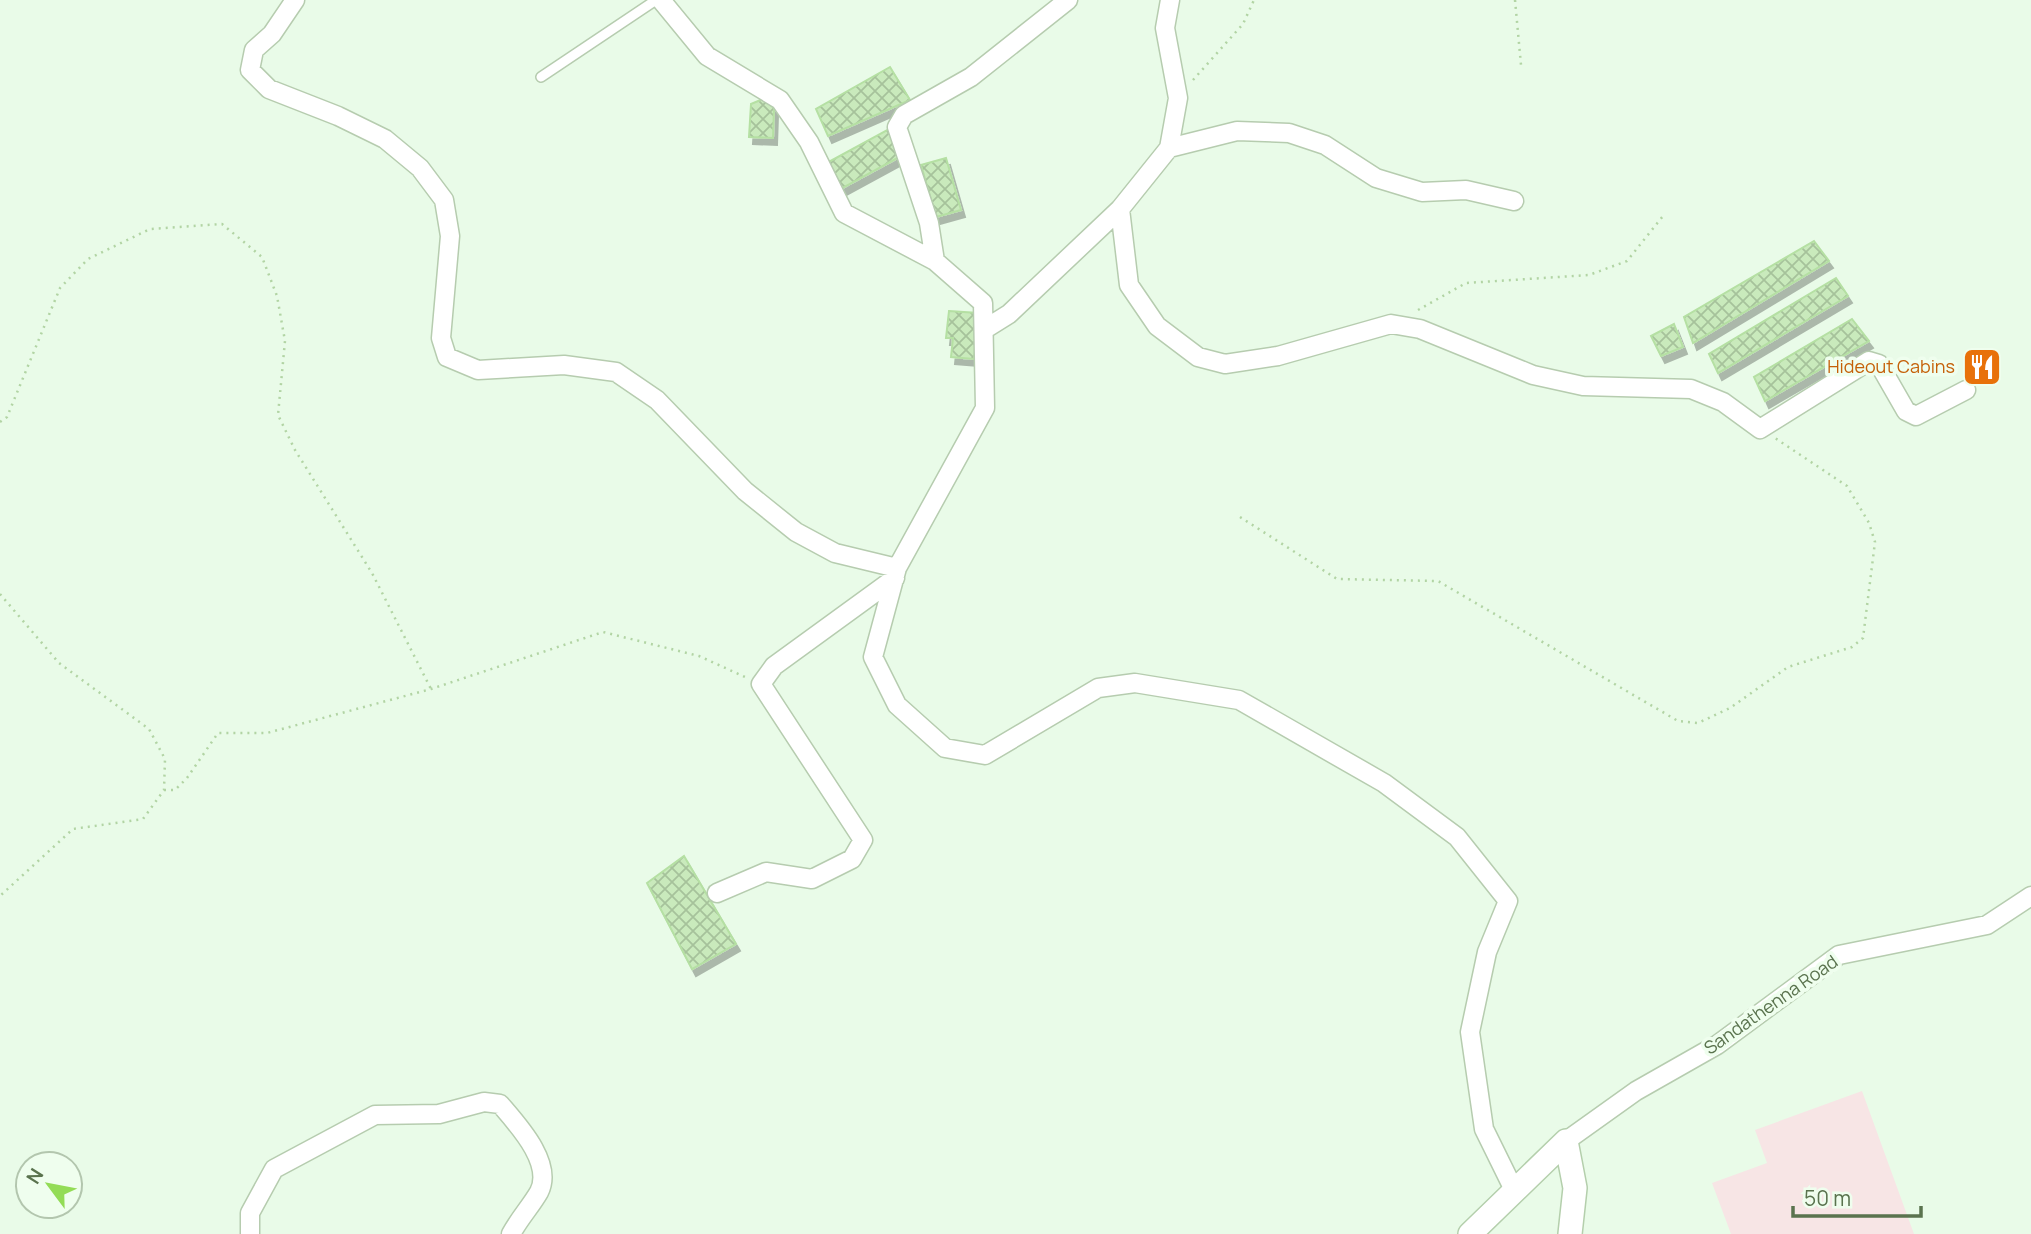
<svg xmlns="http://www.w3.org/2000/svg" width="2031" height="1234" font-family="Manrope,sans-serif">
<style>
.education{fill:#f7e5e5}
.building{fill:url(#building-cross-hatch);stroke:#b5e0a3;stroke-width:2;filter:url(#shadow)}
.lines{fill:none;stroke-linecap:round;stroke-linejoin:round}
.lane-casing{stroke:#b6ccaf;stroke-width:12}
.street-casing{stroke:#b6ccaf;stroke-width:21}
.secondary-casing{stroke:#b4cfac;stroke-width:26}
.path{stroke:#b2d4a4;stroke-width:2.5;stroke-dasharray:2 5;stroke-linecap:butt}
.lane{stroke:#fff;stroke-width:9}
.street{stroke:#fff;stroke-width:18}
.secondary{stroke:#fff;stroke-width:23}
.labels{text-anchor:middle;stroke-width:7;stroke-linejoin:round;paint-order:stroke}
.food-label{font-size:18px;fill:#c56008;stroke:#effeee;text-anchor:end}
.street-label{font-size:18px;fill:#5a734e;stroke:#effeee}
</style>
<defs>
<pattern id="building-cross-hatch" width="8" height="8" patternUnits="userSpaceOnUse" patternTransform="scale(1.75)"><rect width="8" height="8" fill="#c9eabc"/><path d="M0 0l8 8M0 8l8-8" fill="none" stroke="#a6c29b"/></pattern>
<filter id="shadow"><feDropShadow dx="4" dy="7" stdDeviation="0" flood-color="#0004"/></filter>
</defs>
<rect width="100%" height="100%" fill="#e9fbe8"/>
<path class="education" d="M1862,1091L1914,1234H1731L1712,1183L1767,1163L1755,1130Z"/>
<path class="building" d="M890,67L910,100L828,136L816,109Z
M763,99L774,108L773,138L749,137L751,104Z
M889,129L903,155L839,190L825,164Z
M946,158L961,210L936,217L921,165Z
M1814,241L1829,261L1693,343L1684,317Z
M1836,278L1848,296L1718,373L1709,354Z
M949,311L978,313L974,359L951,357L953,338H946Z
M1852,319L1869,341L1765,401L1754,377Z
M1674,324L1683,347L1661,356L1651,336Z
M684,856L736,944L692,969L647,883Z"/>
<g class="lines">
<g class="lane-casing">
<path id="lane" d="M541,77L656,0"/>
</g>
<g class="street-casing">
<path id="street" d="M295,0L272,34L254,50L250,70L269,89L338,116L385,139L420,168L444,200L450,236L441,338L447,357L478,370L564,365L616,372L657,400L745,491L796,532L835,553L897,568
M661,0L707,56L780,100L809,142L844,213L935,261L983,303L985,408L897,568L873,657L897,705L945,748L985,755L1098,688L1135,683L1239,700L1384,783L1457,837L1508,901L1487,952L1470,1032L1484,1129L1515,1192
M1169,148L1237,131L1289,133L1325,145L1376,178L1422,192L1466,190L1514,201
M1120,209L1129,285L1157,326L1198,357L1225,364L1278,356L1391,324L1420,329L1533,375L1583,386L1691,389L1723,402L1760,429L1869,361L1879,364L1906,411L1916,416L1966,390
M935,261L929,223L897,127L904,115L971,77L1068,0
M985,329L1009,314L1120,209L1169,148L1178,98L1165,28L1170,0
M717,893L766,872L812,879L852,859L863,840L761,684L774,666L895,578
M1566,1141L1636,1091L1717,1045L1839,955L1987,925L2031,896
M250,1234V1213L274,1169L375,1115L439,1114L484,1102L500,1104C517,1124 554,1163 539,1192C531,1206 519,1219 511,1234"/>
</g>
<g class="secondary-casing">
<path id="secondary" d="M1470,1234L1566,1141L1575,1188L1570,1234"/>
</g>
<path class="path" d="M1515,0L1521,65
M1193,80L1243,24L1254,0
M1418,310L1466,283L1589,275L1627,261L1663,216
M0,422L7,417L60,288L88,259L150,229L222,224L262,257L277,296L285,341L278,415L295,450L372,573L431,689
M1240,517L1337,579L1438,581L1678,721L1698,723L1730,708L1788,667L1852,647L1863,638L1875,542L1869,523L1847,486L1775,438
M0,594L59,663L149,729L165,759L164,790L143,819L73,829L0,896
M164,790H175L187,778L218,733H267L431,689L603,632L699,656L745,677"/>
<use href="#lane" class="lane"/>
<use href="#street" class="street"/>
<use href="#secondary" class="secondary"/>
</g>
<defs>
<g id="restaurant-square" transform="scale(2.0125)"><rect x="-9" y="-9" width="18" height="18" rx="4" fill="#e8710a" stroke="#effeee"/><path d="M-5-6h1v4h1v-4h1v4h1v-4h1v5L-1.5 .5V6h-2V.5L-5-1ZM5-6V6H3V1.5H1.5Q1.5-4 5-6Z" fill="#fff"/></g>
</defs>
<g fill-rule="evenodd">
<use href="#restaurant-square" x="1982" y="367"/>
</g>
<g class="labels">
<g class="food-label">
<text x="1955" y="373">Hideout Cabins</text>
</g>
<g class="street-label">
<text transform="translate(1771 1005) rotate(-35)" y="6">Sandathenna Road</text>
</g>
</g>
<g transform="translate(49 1185) rotate(302)"><circle r="33" fill="#effeee" stroke="#b3c6ae" stroke-width="2"/>
<path d="M0-5L12 26L0 18L-12 26Z" fill="#93dc56"/>
<text y="-10" font-size="19" font-weight="bold" text-anchor="middle" fill="#5a734e">N</text>
</g>
<path d="M1793 1206v10h128v-10" fill="none" stroke="#5a734e" stroke-width="3.5"/>
<text x="1804" y="1206" font-size="21" fill="#5a734e" stroke="#effeee" stroke-width="5" paint-order="stroke">50 m</text>
</svg>
